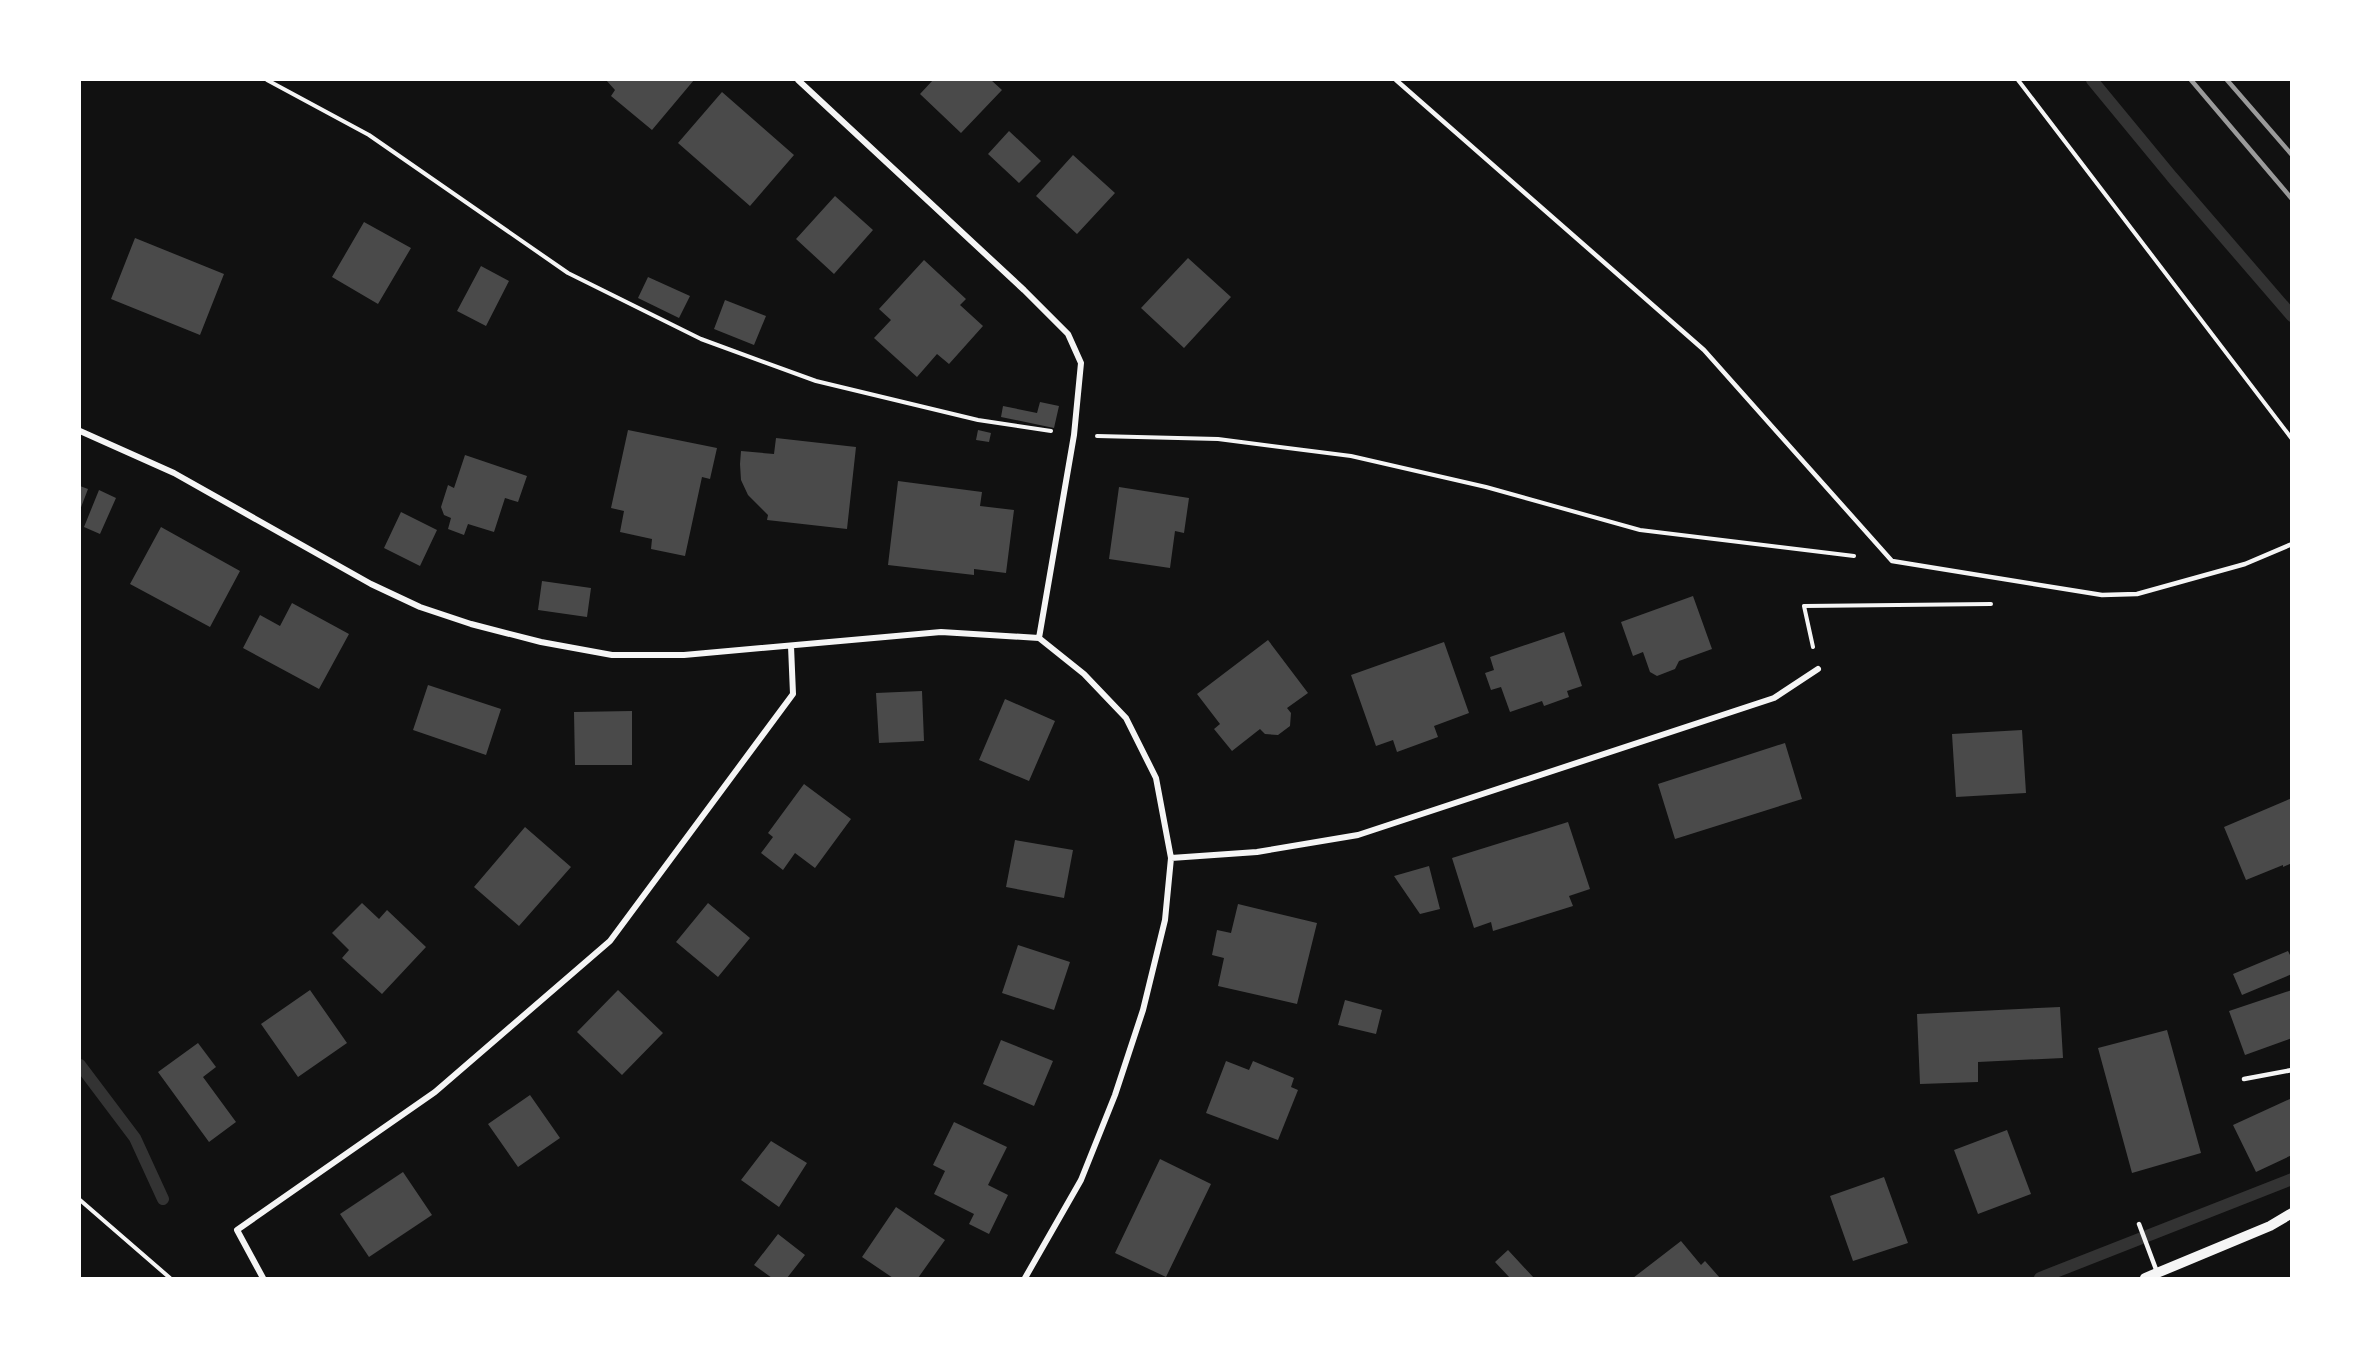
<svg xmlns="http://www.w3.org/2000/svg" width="2371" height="1358" font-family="Overpass,sans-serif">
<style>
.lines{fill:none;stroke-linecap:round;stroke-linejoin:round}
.stream{stroke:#333;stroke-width:12}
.building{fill:#4a4a4a}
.path{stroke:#f5f5f5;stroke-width:4}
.service{stroke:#f5f5f5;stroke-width:4.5}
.minor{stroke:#f5f5f5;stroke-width:6}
.tertiary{stroke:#f5f5f5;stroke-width:10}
.rail{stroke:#9a9a9a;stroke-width:4.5}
</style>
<rect width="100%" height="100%" fill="#111"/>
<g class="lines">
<path class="stream" d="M2092,80L2172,177L2292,316
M80,1065L135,1138L163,1199
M2040,1278L2292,1179"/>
</g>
<path class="building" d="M606,80H694L652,130L611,96L615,90Z
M933,80H991L1002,90L961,133L920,94Z
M722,92L794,155L750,206L678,143Z
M1009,131L1041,161L1019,183L988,154Z
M1073,155L1115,193L1077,234L1036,196Z
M835,196L873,230L834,274L796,239Z
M364,222L411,248L378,304L332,277Z
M135,238L224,274L200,335L111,299Z
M1188,258L1231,297L1184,348L1141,308Z
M924,260L966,299L960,305L983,326L949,364L937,354L917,377L874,338L891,320L879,309Z
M481,266L509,281L486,326L457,311Z
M648,277L690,296L679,318L638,298Z
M725,300L766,316L754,345L714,329Z
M1040,402L1059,406L1054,428L1001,417L1003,406L1037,413Z
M628,430L717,448L710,479L702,477L685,556L651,549L652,539L620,532L624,511L611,508Z
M978,430L991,433L989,442L976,440Z
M776,438L856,447L847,529L767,520L768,515L748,495L741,480L740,464L741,451L774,454Z
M465,455L527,476L518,502L505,498L494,532L468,524L464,535L448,529L451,518L444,515L441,507L448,485L454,488Z
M898,481L982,492L980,506L1014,510L1006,573L974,569V575L888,565Z
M80,486L88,489L80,510Z
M1119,487L1189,498L1184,533L1175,531L1170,568L1109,559Z
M99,490L116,498L100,534L84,527Z
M401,512L437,530L420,566L384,548Z
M161,527L240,571L210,627L130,584Z
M542,581L591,588L587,617L538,610Z
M1693,596L1712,649L1679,661L1675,669L1657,676L1650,672L1643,652L1633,656L1621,622Z
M292,603L349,634L319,689L243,648L260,615L280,626Z
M1564,632L1582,686L1567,691L1569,697L1544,706L1542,701L1510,712L1501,687L1491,690L1485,673L1494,670L1490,657Z
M1268,640L1308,693L1287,708L1291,713L1290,726L1278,735L1265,734L1260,729L1232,751L1214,729L1220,724L1197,694Z
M1444,642L1469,713L1434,726L1438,737L1397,752L1393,740L1376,746L1351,675Z
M428,685L501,709L486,755L413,730Z
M922,691L924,741L879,743L876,693Z
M1005,699L1055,721L1029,781L979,760Z
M632,711V765H575L574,712Z
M2022,730L2026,793L1956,797L1952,734Z
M1785,743L1802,799L1675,839L1658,784Z
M804,784L851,819L815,868L795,853L783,870L761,853L773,837L768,833Z
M2292,798V863L2283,867V865L2246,880L2224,827Z
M1568,822L1590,889L1569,896L1573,906L1493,931L1491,922L1474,928L1452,858Z
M525,827L571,867L519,926L474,887Z
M1015,840L1073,850L1064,898L1006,887Z
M1429,866L1440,909L1420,914L1394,876Z
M362,903L379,919L387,910L426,947L382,994L342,958L349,950L332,933Z
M708,903L750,938L718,977L676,942Z
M1238,904L1317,923L1297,1004L1218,986L1224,958L1212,955L1217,930L1231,933Z
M1018,945L1070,962L1054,1010L1002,993Z
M2288,951L2292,959V974L2242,995L2233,974Z
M310,990L347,1043L298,1077L261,1024Z
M618,990L663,1033L622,1075L577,1032Z
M2292,990V1038L2245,1055L2229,1011Z
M1345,1000L1382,1010L1376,1034L1338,1025Z
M2060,1007L2063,1058L1978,1062V1082L1920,1084L1917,1014Z
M2167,1030L2201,1153L2132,1173L2098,1048Z
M1001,1040L1053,1061L1034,1106L983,1084Z
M198,1043L216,1067L203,1077L236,1122L209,1142L158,1072Z
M1226,1061L1249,1070L1253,1061L1294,1078L1291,1087L1298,1090L1278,1140L1206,1113Z
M530,1095L560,1138L518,1167L488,1124Z
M2292,1098V1155L2256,1172L2233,1125Z
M954,1122L1007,1147L988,1185L1008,1195L989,1234L969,1224L974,1214L934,1194L945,1171L933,1165Z
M2007,1130L2031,1194L1978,1214L1954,1150Z
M771,1141L807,1163L779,1207L741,1180Z
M1160,1159L1211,1184L1166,1277L1115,1253Z
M403,1172L432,1215L369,1257L340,1214Z
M1884,1177L1908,1243L1853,1261L1830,1196Z
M896,1207L945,1240L918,1278H893L862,1257Z
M778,1234L805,1255L787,1278H772L754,1265Z
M1681,1241L1701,1265L1705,1261L1720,1278H1633Z
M1508,1250L1534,1278H1510L1495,1262Z"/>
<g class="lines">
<path class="path" d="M267,80L369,135L568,273L701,339L816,381L978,420L1051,431
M2018,80L2292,439
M1097,436L1218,439L1351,456L1486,487L1640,530L1854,556
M1813,647L1804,606L1991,604
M80,1200L170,1278"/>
<path class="service" d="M1396,80L1704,350L1892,561L2102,595L2137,594L2245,564L2292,544
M2244,1079L2292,1070
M2139,1224L2157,1272"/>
<path class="minor" d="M798,80L1024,290L1068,334L1081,363L1074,435L1039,638
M80,431L174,473L371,584L420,607L471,624L541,642L612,655H684L941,632L1039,638L1084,674L1126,718L1156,778L1171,858L1165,920L1143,1010L1115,1095L1081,1180L1025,1278
M1171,858L1257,852L1358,835L1774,698L1818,669
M263,1278L237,1230L435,1092L610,941L793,694L791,646"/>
<path class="tertiary" d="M2145,1278L2270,1226L2292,1213"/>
<path class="rail" d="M2191,80L2292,199
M2227,80L2292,155"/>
</g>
<rect width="2371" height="1358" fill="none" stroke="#ffffff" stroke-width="162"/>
</svg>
